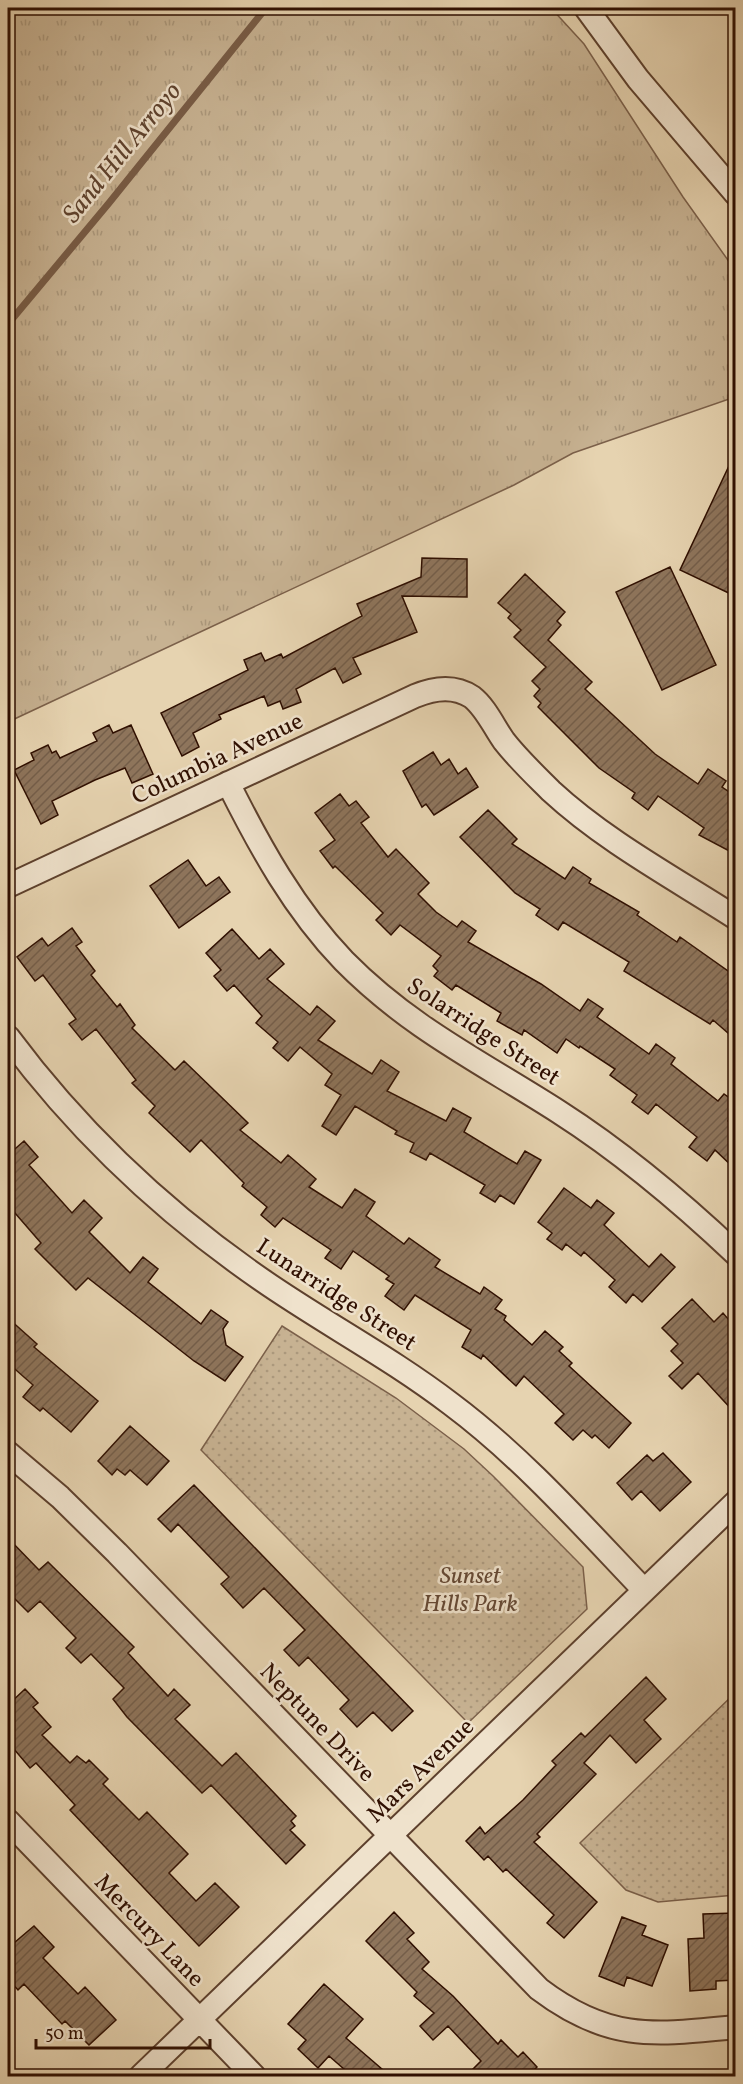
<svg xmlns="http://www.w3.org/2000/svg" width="743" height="2084" font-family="Vollkorn,serif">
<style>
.grass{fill:url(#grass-tufts);stroke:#7b604a;stroke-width:1.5}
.park{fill:url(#park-dots);stroke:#7b604a;stroke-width:1.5}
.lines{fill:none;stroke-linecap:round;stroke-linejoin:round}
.stream{stroke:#785c46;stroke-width:7}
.building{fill:url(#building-hatch);stroke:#2f0f01;stroke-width:1.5}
.minor-casing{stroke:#5d402d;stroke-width:26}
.minor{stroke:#efe2cc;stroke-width:22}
.labels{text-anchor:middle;stroke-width:5;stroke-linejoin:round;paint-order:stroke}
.street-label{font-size:24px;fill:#2f0f01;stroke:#efe2cc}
.park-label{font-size:24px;font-style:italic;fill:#644834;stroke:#efe2cc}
.water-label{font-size:26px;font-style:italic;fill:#5f432f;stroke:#efe2cc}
</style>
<defs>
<pattern id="grass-tufts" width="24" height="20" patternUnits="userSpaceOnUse" patternTransform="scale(1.5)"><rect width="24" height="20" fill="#c7b292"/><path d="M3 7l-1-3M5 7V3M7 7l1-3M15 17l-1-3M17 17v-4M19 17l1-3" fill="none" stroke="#ab987c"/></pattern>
<pattern id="park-dots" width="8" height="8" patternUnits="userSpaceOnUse" patternTransform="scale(1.5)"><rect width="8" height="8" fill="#c7b292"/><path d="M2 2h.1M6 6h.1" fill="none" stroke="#ab987c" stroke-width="1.8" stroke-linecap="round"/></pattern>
<pattern id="building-hatch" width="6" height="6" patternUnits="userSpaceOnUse" patternTransform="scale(1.5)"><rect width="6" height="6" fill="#8e755c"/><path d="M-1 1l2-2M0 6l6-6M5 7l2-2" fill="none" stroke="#745e4a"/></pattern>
</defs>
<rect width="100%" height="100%" fill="#e6d3b0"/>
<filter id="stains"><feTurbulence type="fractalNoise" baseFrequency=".00333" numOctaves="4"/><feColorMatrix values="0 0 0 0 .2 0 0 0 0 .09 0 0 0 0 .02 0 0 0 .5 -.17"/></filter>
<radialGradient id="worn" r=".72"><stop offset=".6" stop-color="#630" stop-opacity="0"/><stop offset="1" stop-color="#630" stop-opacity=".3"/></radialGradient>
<path class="grass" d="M8,8H551L584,44L683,197L735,270V397L573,453L514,485L8,722Z"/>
<path class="park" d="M282,1326L396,1398L464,1449L493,1476L583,1567L587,1609L468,1723L201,1450Z
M735,1693V1895L658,1902L626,1890L580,1843Z"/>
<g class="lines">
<path class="stream" d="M8,324L109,203L266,8"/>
</g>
<path class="building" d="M735,453V596L680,570Z
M422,558L467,559V597L402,596L417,632L353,658L361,674L343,683L335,668L296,689L301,702L283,709L280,701L268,706L264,696L219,715L221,719L193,733L199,747L182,756L161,713L248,670L244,660L261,653L265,661L281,654L283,658L362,616L357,604L421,577Z
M670,567L716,665L662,690L616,592Z
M525,574L565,612L557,621L561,625L548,640L592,682L585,689L655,754L698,784L708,769L726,781L722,787L735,796V854L699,835L704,828L658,796L648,810L632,798L635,793L599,768L538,707L541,703L534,696L540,689L532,681L546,667L514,637L521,630L508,618L511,614L498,603Z
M109,725L113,733L131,725L153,774L132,783L125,768L95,780L52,801L58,815L41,824L14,770L34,760L31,753L48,745L52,753L56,751L60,758L97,741L93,733Z
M433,752L441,765L449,759L458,774L466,768L478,787L434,815L426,804L422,807L403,771Z
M340,794L349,806L356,801L369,817L361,823L388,857L396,849L429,883L418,894L436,912L457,927L462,921L476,931L468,942L541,984L580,1011L588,999L603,1009L597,1017L649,1054L656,1044L675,1058L671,1064L718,1101L724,1094L735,1102V1112L728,1121L735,1128V1169L715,1150L707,1161L689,1147L697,1137L656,1104L648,1114L632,1102L637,1095L610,1075L615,1069L580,1046L579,1048L566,1039L557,1053L524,1030L522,1035L497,1021L501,1013L456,985L452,990L434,976L438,971L433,966L441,956L400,925L391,935L376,920L383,913L335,866L333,868L320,851L335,840L315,813Z
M488,810L517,839L512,844L565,879L573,867L591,879L589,883L639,912L637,915L677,942L680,937L735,976V1039L713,1020L710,1024L624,971L629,962L563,922L558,930L536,915L540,909L515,893L460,837Z
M188,860L206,886L219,877L230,892L179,928L150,886Z
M72,928L82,942L76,946L95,971L91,975L117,1007L120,1004L135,1025L132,1028L175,1070L184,1061L248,1123L240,1130L281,1163L288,1155L316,1179L309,1187L342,1208L355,1189L375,1202L366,1216L404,1244L409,1238L440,1260L435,1267L480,1294L484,1287L502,1300L495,1309L506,1316L504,1320L532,1345L545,1331L563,1347L559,1351L572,1363L569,1366L631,1423L609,1448L595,1435L592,1438L583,1430L573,1440L555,1423L564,1414L524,1376L516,1386L483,1355L481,1359L462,1347L471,1330L415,1295L404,1310L385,1296L394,1284L386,1279L389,1276L353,1251L341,1269L325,1258L331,1250L283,1218L275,1227L261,1215L267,1207L242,1186L244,1183L201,1140L190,1152L149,1113L155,1106L132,1083L136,1080L96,1029L82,1040L69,1024L76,1019L43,975L35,981L17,957L42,938L48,946Z
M232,929L259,959L270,949L284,964L267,979L310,1015L317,1006L335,1021L318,1040L372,1074L381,1060L399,1072L387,1091L446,1121L453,1108L471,1118L464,1132L517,1164L525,1151L541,1160L514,1204L500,1195L495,1202L480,1193L485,1185L430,1153L426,1160L410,1152L414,1143L395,1134L397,1131L355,1106L336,1135L322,1126L341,1095L325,1085L332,1074L300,1047L288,1061L273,1048L278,1042L256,1023L262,1016L234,985L227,991L214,976L221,970L206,953Z
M24,1141L38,1157L29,1165L72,1213L84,1200L102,1218L89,1232L130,1273L143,1257L158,1269L148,1282L201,1324L211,1310L228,1322L223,1329L226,1345L243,1357L225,1381L194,1361L88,1278L76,1290L35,1249L41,1243L8,1205V1155Z
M564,1188L591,1208L597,1200L614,1213L604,1225L649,1267L661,1254L675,1267L642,1302L633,1294L626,1303L609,1287L615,1280L584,1252L581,1256L566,1244L562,1250L547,1239L552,1233L538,1222Z
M692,1299L714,1322L723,1313L735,1327V1413L698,1373L682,1389L669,1376L683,1363L671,1351L678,1344L662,1328Z
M8,1318L37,1344L34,1347L98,1401L71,1432L43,1408L40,1411L23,1397L33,1385L8,1363Z
M130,1426L169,1461L147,1485L130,1470L125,1475L117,1469L112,1475L98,1461Z
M663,1453L691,1482L660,1511L641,1491L632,1500L617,1483L647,1455L653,1461Z
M194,1485L413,1711L392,1731L373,1712L357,1727L340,1709L349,1700L308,1657L299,1666L284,1650L305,1630L264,1588L243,1608L221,1584L229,1577L178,1524L171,1532L158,1519Z
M8,1538L39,1570L48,1562L134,1647L128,1653L168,1696L174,1689L190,1705L175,1719L222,1766L236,1753L296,1816L291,1821L295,1826L290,1830L305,1845L286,1864L211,1785L202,1793L127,1717L113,1699L124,1688L91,1654L81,1663L66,1648L76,1638L40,1601L28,1612L8,1592Z
M646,1677L666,1699L644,1720L661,1739L636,1763L610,1735L584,1763L596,1774L537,1834L540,1837L534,1842L597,1902L564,1938L547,1923L554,1915L506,1869L503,1872L488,1856L484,1860L466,1841L480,1827L485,1834L523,1800L556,1765L552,1761L581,1733L585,1737Z
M25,1689L38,1703L33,1707L51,1727L42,1735L70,1763L77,1756L86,1763L89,1760L108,1779L103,1784L139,1820L147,1812L188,1854L169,1873L196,1901L215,1883L239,1907L199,1946L70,1810L75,1805L36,1763L30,1768L8,1742V1705Z
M394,1912L414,1933L407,1939L429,1962L422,1969L453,1996L498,2044L501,2040L518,2057L523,2052L537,2067L533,2071L539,2076H466L481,2061L448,2026L433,2040L420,2026L434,2013L414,1996L417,1992L366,1941Z
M735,1913V1980L716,1981V1989L690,1991L688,1939L704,1938L703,1914Z
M622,1917L646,1926L642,1935L668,1945L652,1986L627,1977L624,1986L599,1976Z
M34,1926L54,1947L43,1958L78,1994L85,1987L116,2020L89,2045L65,2021L62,2024L24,1984L18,1990L8,1979V1948Z
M324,1984L363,2019L346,2038L390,2076H352L329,2056L318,2068L298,2049L306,2040L288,2024Z"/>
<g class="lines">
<g class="minor-casing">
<path id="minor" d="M586,8L638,79L736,194
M228,783C260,847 294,909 344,961C410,1028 481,1062 559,1112C623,1153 681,1202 736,1254
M8,886L415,696C434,688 454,685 472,697C486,708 494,727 504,741C518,759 535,775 551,791C605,841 674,878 736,918
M8,1037C78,1131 165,1213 262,1280C324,1323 391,1358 451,1404C522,1457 582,1525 643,1589
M8,1453L60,1497L117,1553L539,1989C609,2042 654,2035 736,2027
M8,1821L254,2076
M141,2076L736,1502"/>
</g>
<use href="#minor" class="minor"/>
</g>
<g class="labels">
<g class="street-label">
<text transform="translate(217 758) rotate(-25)" y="8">Columbia Avenue</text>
<text transform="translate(484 1031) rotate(33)" y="8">Solarridge Street</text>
<text transform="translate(337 1294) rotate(33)" y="8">Lunarridge Street</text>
<text transform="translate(318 1722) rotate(46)" y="8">Neptune Drive</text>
<text transform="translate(420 1770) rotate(-44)" y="8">Mars Avenue</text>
<text transform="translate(150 1930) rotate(46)" y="8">Mercury Lane</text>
</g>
<g class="park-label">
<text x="470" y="1583">Sunset<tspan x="470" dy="28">Hills Park</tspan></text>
</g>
<g class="water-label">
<text transform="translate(121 152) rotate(-51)" y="9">Sand Hill Arroyo</text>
</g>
</g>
<rect width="743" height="2084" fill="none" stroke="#e6d3b0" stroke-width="30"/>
<rect x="9" y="9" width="725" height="2066" fill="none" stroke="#2f0f01" stroke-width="3"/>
<rect x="15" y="15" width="713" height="2054" fill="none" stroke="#2f0f01" stroke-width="1.5"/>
<path d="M36 2039v9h174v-9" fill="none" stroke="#2f0f01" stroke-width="3"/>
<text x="45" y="2039" font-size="18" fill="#2f0f01" stroke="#efe2cc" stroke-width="4.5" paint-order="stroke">50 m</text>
<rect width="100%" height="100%" filter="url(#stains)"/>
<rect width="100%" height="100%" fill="url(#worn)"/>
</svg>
